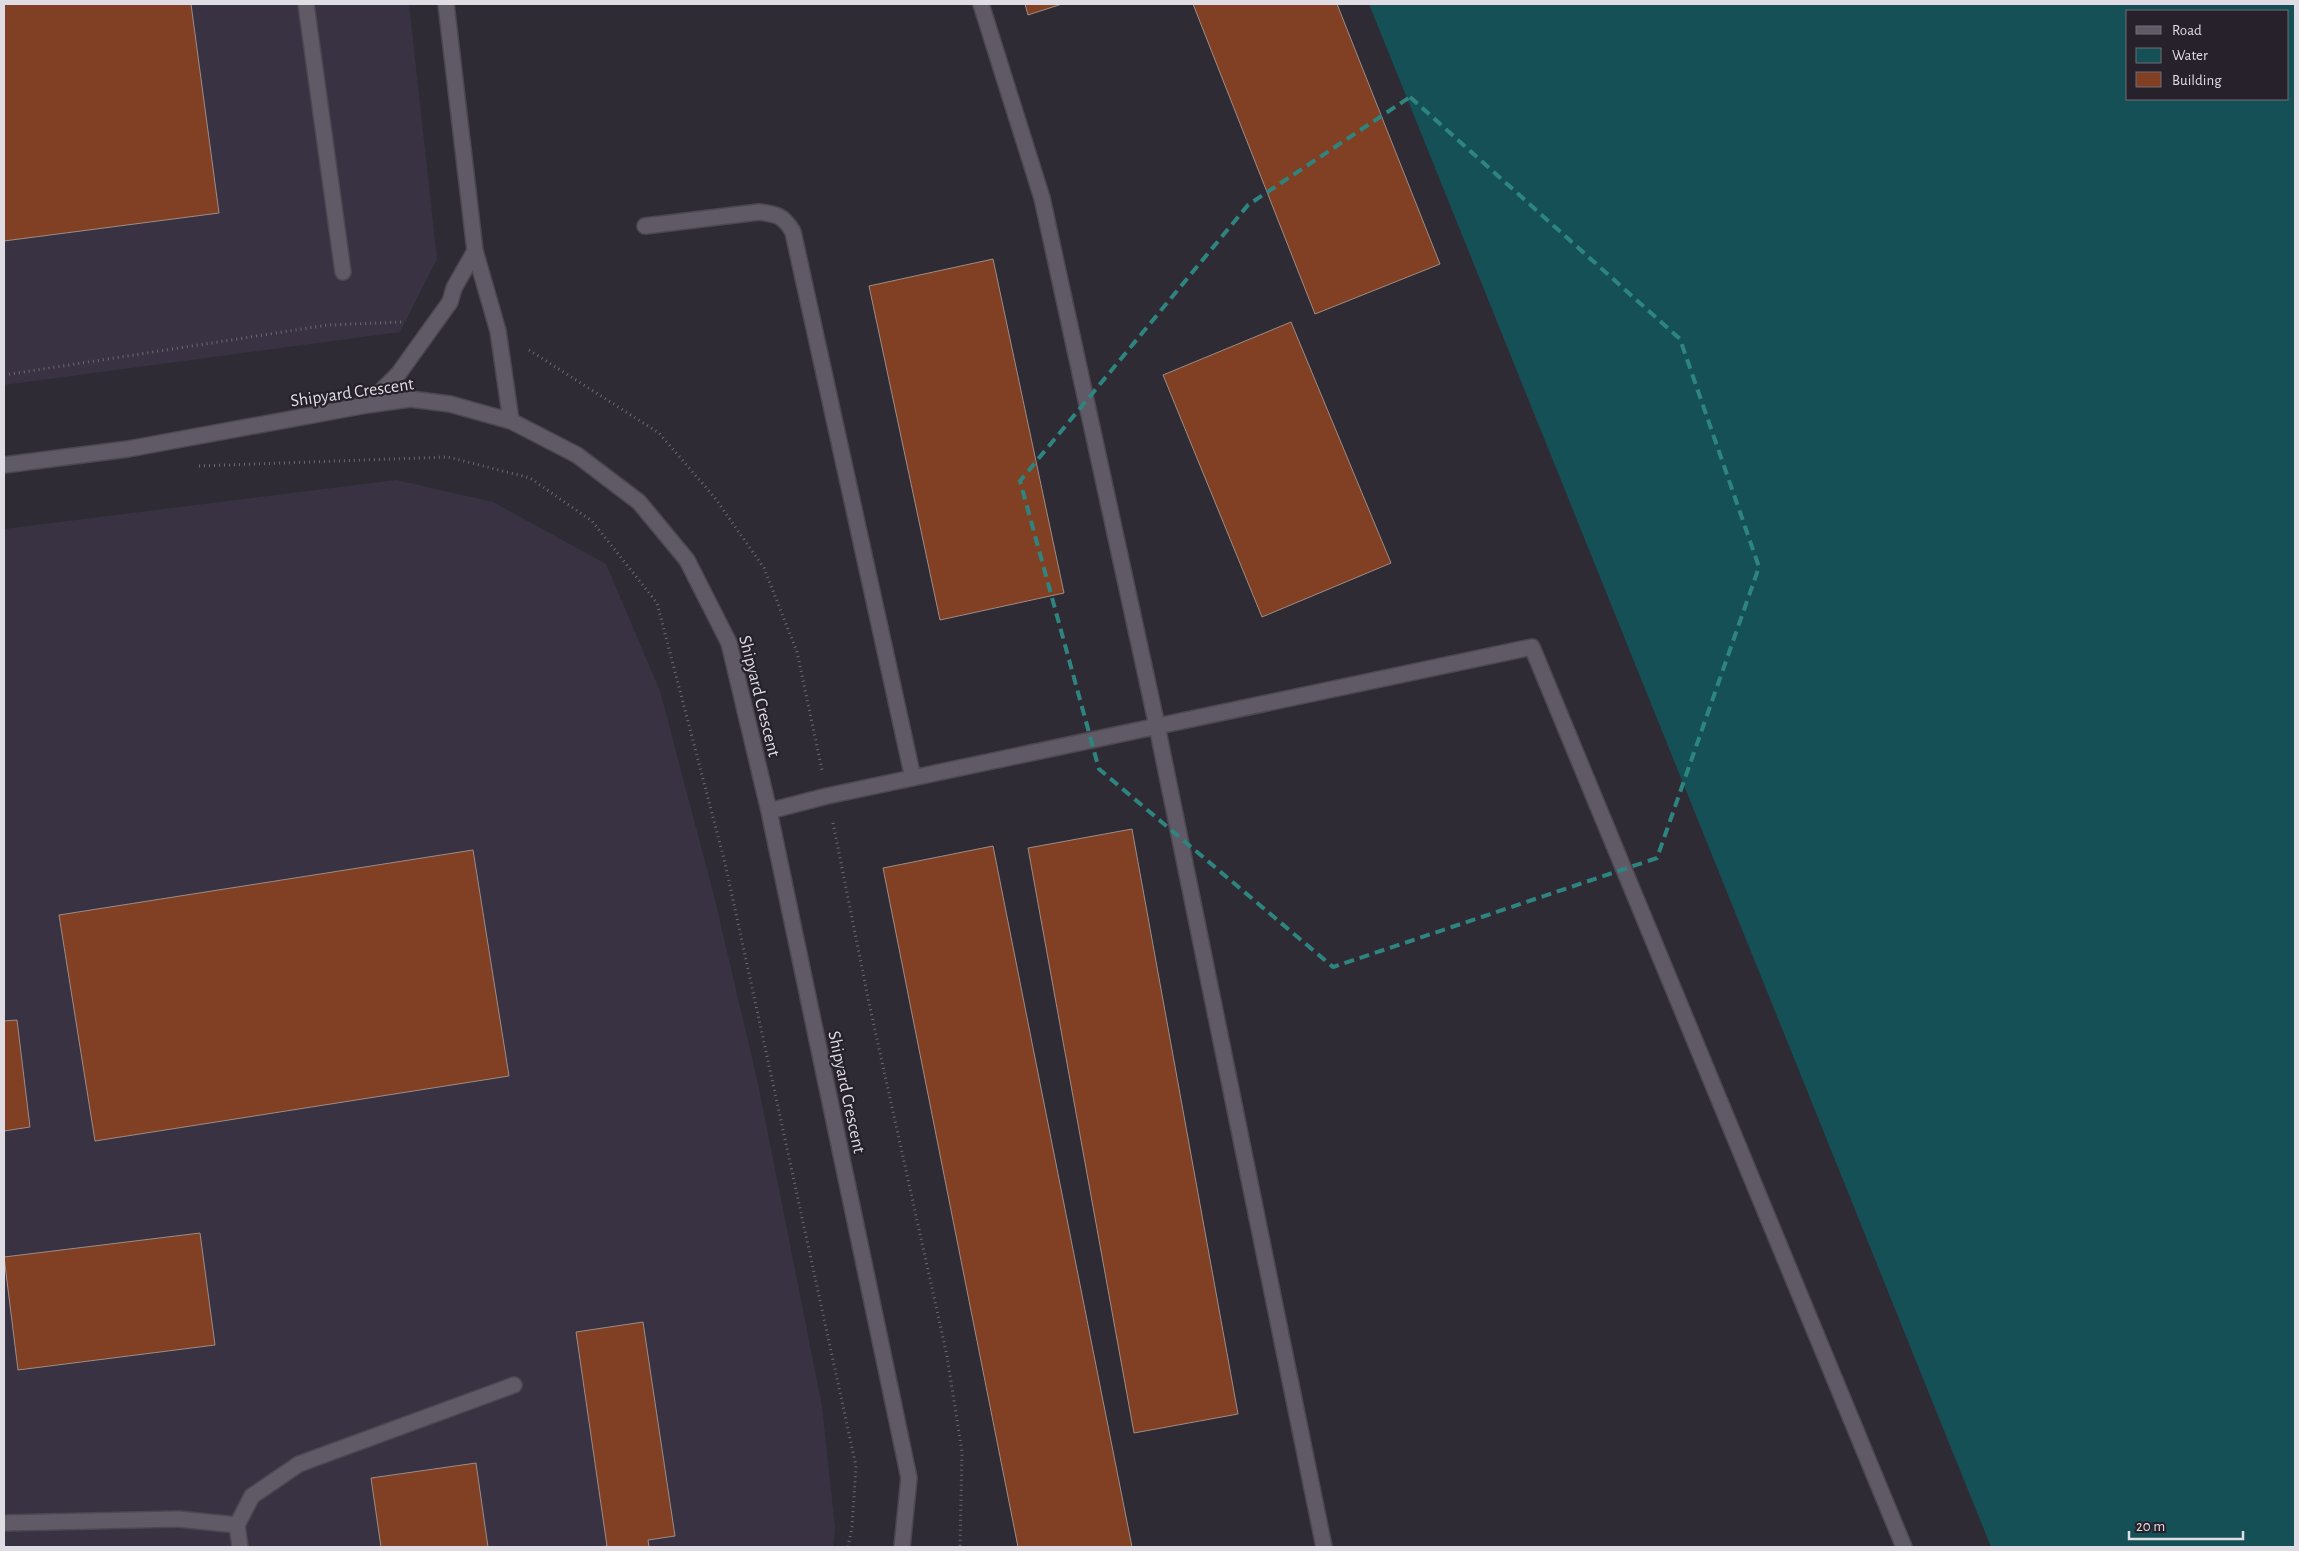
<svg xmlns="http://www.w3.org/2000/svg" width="2299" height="1551" font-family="'Alegreya Sans',sans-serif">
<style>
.built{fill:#393242}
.water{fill:#155056;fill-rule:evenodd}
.building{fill:#814023;stroke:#9c8d87}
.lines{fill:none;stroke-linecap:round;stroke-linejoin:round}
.minor-casing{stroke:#4c4750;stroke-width:18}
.path{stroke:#6d6972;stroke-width:3;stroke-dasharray:1 4;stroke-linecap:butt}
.minor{stroke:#605a66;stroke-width:15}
.marked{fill:none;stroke:#2e8580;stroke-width:4;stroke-dasharray:10 6;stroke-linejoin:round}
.labels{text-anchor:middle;stroke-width:4.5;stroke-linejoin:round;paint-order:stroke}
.street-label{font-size:18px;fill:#dfdce3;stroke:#26212b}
</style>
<rect width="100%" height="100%" fill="#2f2b35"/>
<path class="built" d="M4,4H409L437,259L400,332L4,385Z
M396,480L493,502L606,564L660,691L715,900L758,1084L822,1406L835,1528L833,1547H4V529Z"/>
<path class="water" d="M1369,4H2295V1547H1991ZM2128,11H2288V99H2128Z"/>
<path class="building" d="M4,4H191L219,213L4,241Z
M1025,4H1062L1028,15Z
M1193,4H1337L1440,264L1315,314Z
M993,259L1064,593L940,620L869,286Z
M1291,322L1391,563L1262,617L1163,375Z
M1132,829L1238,1414L1134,1433L1028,848Z
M993,846L1132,1547H1018L883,868Z
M473,850L509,1076L95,1141L59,915Z
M17,1020L30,1127L4,1131V1021Z
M200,1233L215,1345L18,1370L4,1257Z
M643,1322L675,1536L648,1540L649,1547H601L607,1546L576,1332Z
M476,1463L488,1547H381L371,1478Z"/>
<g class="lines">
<g class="minor-casing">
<path id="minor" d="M306,4L343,272
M446,4L475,251L498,331L511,421
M981,4L1042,198L1157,726L1324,1547
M645,226L759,212C777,214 784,216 793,232L913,778
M367,405L399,373L450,302L454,288L475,251
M4,465L128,449L367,405L410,399L450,404L511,421L577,455L639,502L687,560L729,643L769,811L909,1478L902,1547
M769,811L827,796L1532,647L1904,1547
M4,1523L178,1519L237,1525
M240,1547L237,1525L252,1496L299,1464L514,1385"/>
</g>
<path class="path" d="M529,350L659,433L715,498L764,568L797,652L822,770
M4,375L328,325L402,322
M199,466L448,457L530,478L592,521L657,603L725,863L856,1466L852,1527L848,1547
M833,823L869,1003L947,1356L962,1452L960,1547"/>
<use href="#minor" class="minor"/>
</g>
<path class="marked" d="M1410,97L1680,339L1759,567L1657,858L1333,967L1099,769L1020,481L1248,205Z"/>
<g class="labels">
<g class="street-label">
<text transform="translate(352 392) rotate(-8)" y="6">Shipyard Crescent</text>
<text transform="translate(760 696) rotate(76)" y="6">Shipyard Crescent</text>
<text transform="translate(847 1092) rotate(78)" y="6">Shipyard Crescent</text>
</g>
</g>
<rect width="2299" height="1551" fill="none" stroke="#dfdce3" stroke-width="10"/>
<rect x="2126" y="10" width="162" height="90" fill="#26212b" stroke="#706c75"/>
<rect x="2136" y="26" width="25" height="8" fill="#605a66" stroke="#706c75"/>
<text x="2172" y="35" font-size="15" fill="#dfdce3">Road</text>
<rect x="2136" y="48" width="25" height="15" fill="#155056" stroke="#706c75"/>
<text x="2172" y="60" font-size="15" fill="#dfdce3">Water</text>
<rect x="2136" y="72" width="25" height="15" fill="#814023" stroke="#706c75"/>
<text x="2172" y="85" font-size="15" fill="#dfdce3">Building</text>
<path d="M2129 1531v8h114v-8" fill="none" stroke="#dfdce3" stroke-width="2.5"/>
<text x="2136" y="1531" font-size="15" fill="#dfdce3" stroke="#26212b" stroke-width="4" paint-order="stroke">20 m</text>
</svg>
